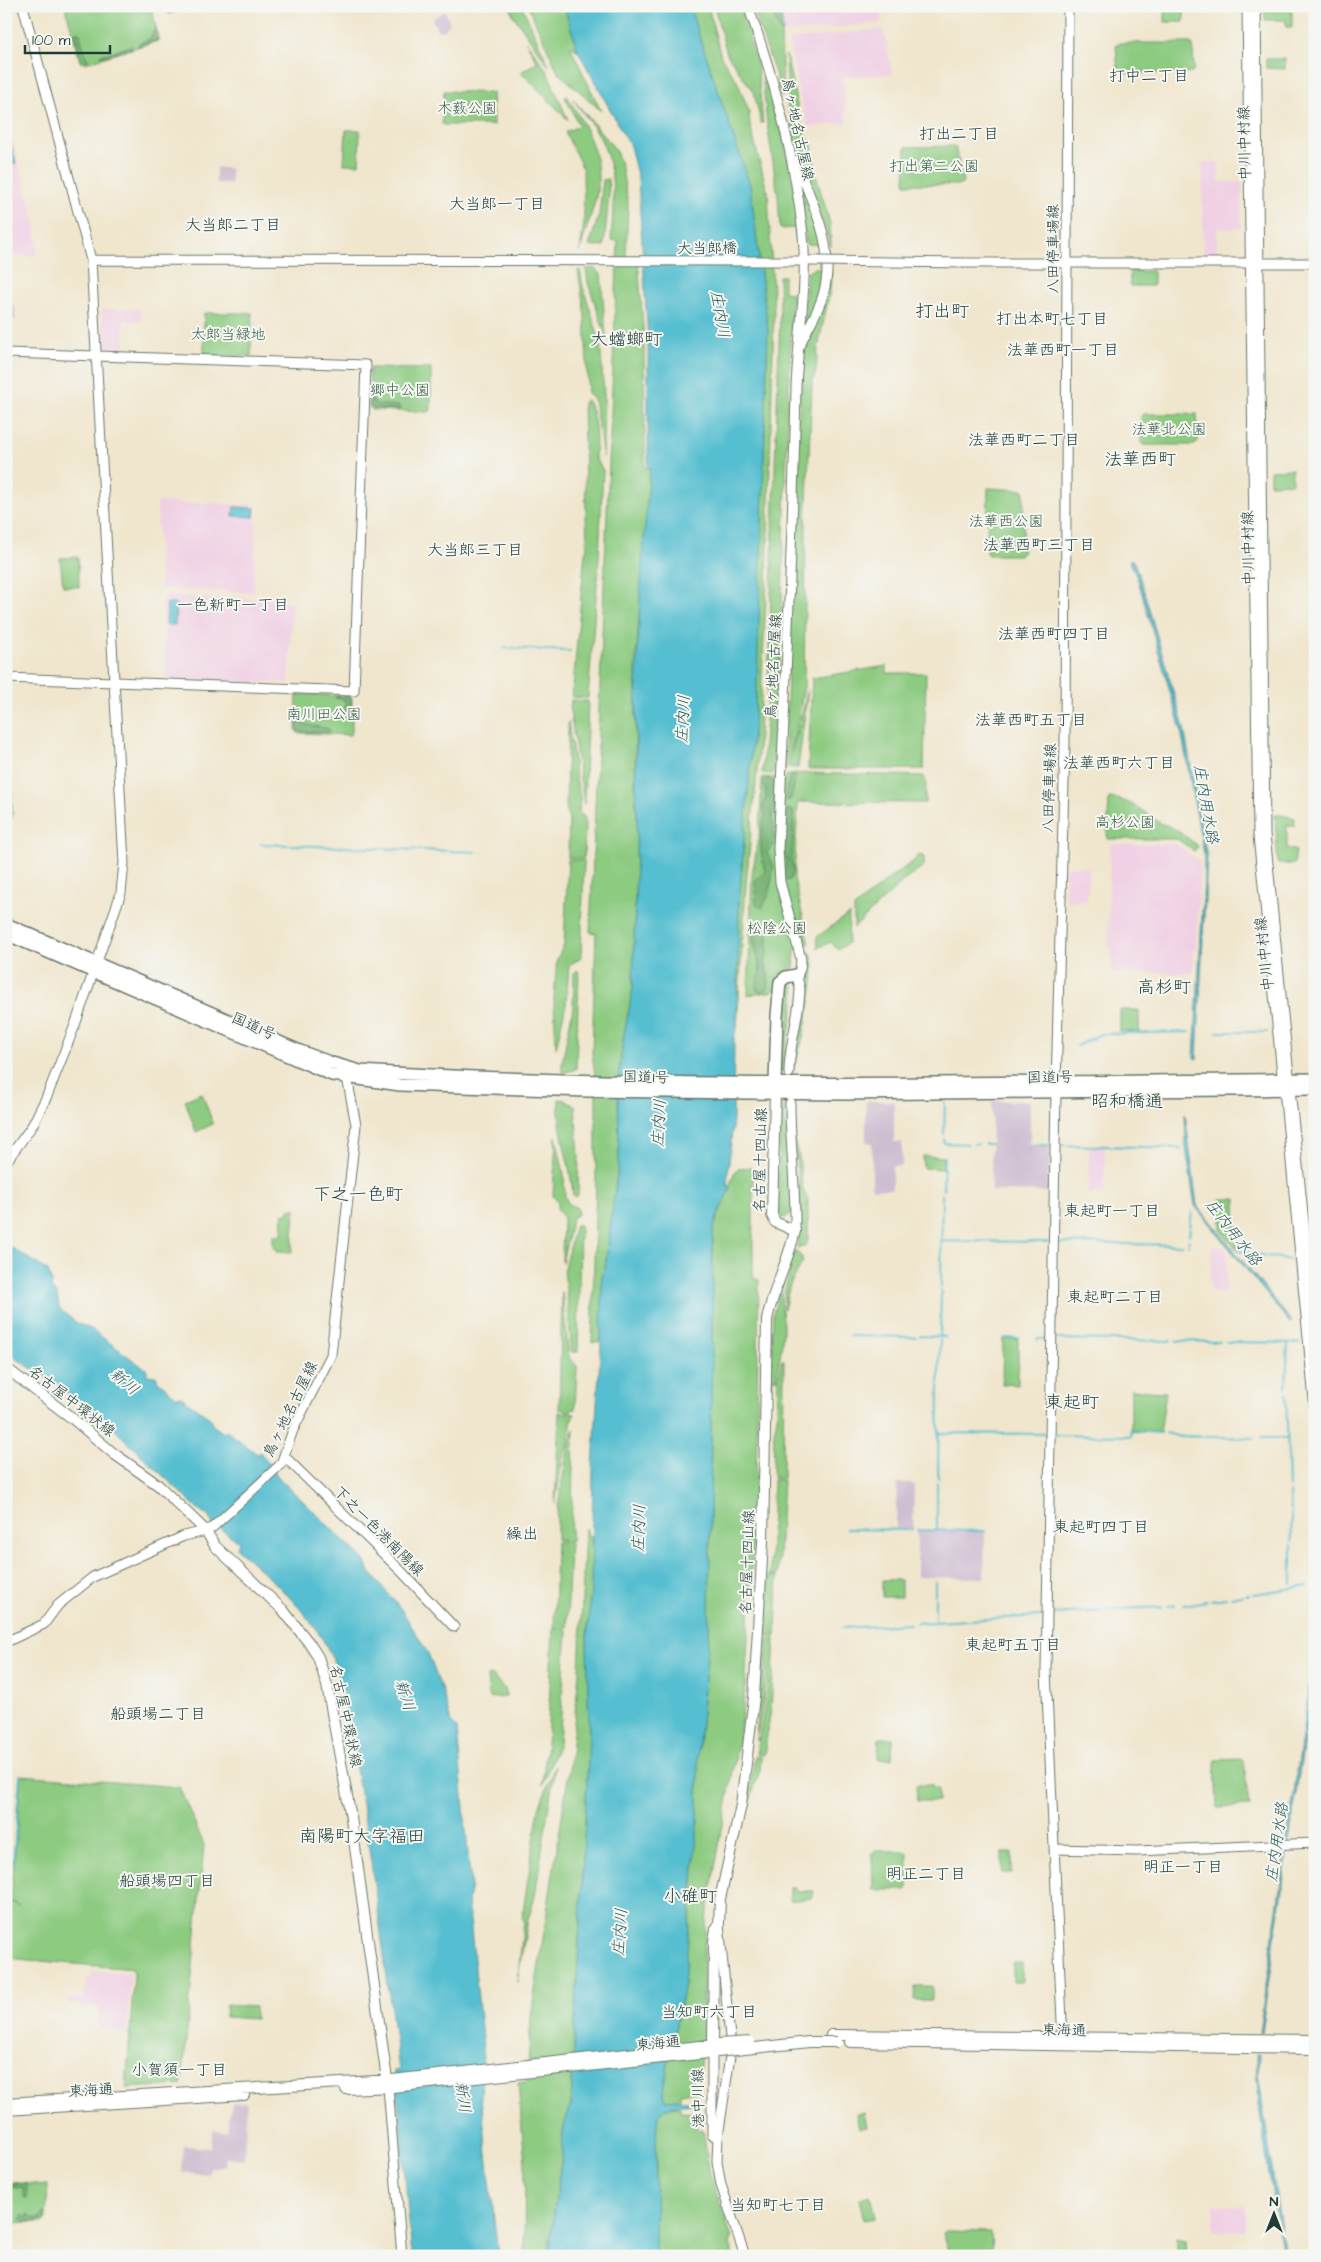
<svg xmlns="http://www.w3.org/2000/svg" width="1321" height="2262" font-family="'Architects Daughter','Klee One',sans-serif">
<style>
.built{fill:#f0d0e4}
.industrial{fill:#cebed1}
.green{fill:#8dcb81;stroke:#56845a}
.forest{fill:#72af6f;stroke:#487652}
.water{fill:#54bed0;stroke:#3a7e82}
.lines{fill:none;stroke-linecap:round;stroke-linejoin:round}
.stream{stroke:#54bed0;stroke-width:2}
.tertiary-casing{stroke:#68786a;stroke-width:11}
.secondary-casing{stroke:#68786a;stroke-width:11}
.primary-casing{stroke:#68786a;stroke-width:12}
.trunk-casing{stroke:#68786a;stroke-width:14}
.tertiary{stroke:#fff;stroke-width:9}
.secondary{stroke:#fff;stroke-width:9}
.primary{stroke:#fff;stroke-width:10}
.trunk{stroke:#fff;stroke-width:11}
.tertiary-bridge-casing{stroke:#68786a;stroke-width:11;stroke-linecap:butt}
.primary-bridge-casing{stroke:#68786a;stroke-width:12;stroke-linecap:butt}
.tertiary-bridge{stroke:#fff;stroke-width:9}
.primary-bridge{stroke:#fff;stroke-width:10}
.labels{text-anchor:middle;stroke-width:4;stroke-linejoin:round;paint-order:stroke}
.park-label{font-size:15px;fill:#3a6047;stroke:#f6f6f2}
.street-label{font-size:15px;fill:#1f3d34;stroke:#f6f6f2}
.neighbourhood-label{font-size:16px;fill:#1f3d34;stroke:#f6f6f2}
.water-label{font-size:16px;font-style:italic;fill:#2c5d5b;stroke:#f6f6f2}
.quarter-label{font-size:18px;fill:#1f3d34;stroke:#f6f6f2}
</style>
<rect width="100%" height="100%" fill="#f6f6f2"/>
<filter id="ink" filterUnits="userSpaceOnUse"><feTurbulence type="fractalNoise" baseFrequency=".02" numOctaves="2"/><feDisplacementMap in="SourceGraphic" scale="10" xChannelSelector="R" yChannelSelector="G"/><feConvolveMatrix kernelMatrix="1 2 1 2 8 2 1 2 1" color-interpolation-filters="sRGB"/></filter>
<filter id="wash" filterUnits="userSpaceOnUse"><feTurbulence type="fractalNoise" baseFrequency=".0096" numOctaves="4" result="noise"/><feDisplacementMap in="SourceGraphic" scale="20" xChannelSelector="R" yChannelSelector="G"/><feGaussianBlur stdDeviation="1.12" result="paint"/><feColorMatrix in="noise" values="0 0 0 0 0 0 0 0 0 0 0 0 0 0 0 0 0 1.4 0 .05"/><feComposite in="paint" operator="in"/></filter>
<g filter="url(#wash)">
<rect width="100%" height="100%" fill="#f0e6cd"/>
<path class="built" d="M780,6H881L882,19L880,23L786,33L783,31Z
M881,29L884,31L892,74L842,77L847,123L808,127L799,93L789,40Z
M11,139L36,224L37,253L35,256H6V141Z
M1202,162H1219V182H1242L1241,228L1217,229V254L1203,252Z
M102,309H141V321H124V352H107L104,348Z
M157,502L256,505L254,590L252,592L163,589L160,586Z
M164,596L289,601L292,603L289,681L287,683L168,679L166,677L162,598Z
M1113,844H1176L1200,862L1196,949L1193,951V971L1190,973H1114L1112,971V951L1108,947L1110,846Z
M1065,866L1089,867L1087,901H1067L1065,899Z
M1089,1147H1105L1104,1193H1088Z
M1211,1246H1223L1227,1251L1226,1292L1210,1291Z
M92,1971L131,1974L126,2032L98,2029L99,2007L68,2004V1998L84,1999L86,1978H91Z
M1214,2205L1245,2206V2231L1214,2230Z"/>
<path class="industrial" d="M445,11L450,23L445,30L438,31L432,19Z
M216,167L231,169V183H216Z
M6,305H15V320H6Z
M866,1101H894V1142H902V1166H892V1189H872V1143L866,1142Z
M992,1101H1030V1146H1050L1048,1192L991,1191Z
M897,1483H911L914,1485L913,1529L896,1528Z
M917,1530L985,1531L984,1578L917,1577Z
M247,2102L244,2159L225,2157L224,2167H210L209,2174L181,2172L183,2146L211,2148L213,2130L227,2132L232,2103Z"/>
<path class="green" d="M65,6H151L159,39L158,41L85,63L80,62Z
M158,6H195L169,14L167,8L159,10Z
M510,6H522L549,66L513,15Z
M528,6H564L578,51L570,46L601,111L558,72Z
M689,6H708L721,57L737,81L749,111L750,125L768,194L774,312L767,580L757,773L746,884L737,1028L739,904L757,682L768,330L750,185Z
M714,6H744L753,32L749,39L757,64L763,123H761L754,93L727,54Z
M752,6H769L781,33L783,95L780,96L776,76Z
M1165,9H1184V22H1165Z
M1265,10H1292V27H1286L1285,20H1265Z
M526,41L546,69L568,120L521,72L537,62Z
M1119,43H1191L1193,46L1194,71L1192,73H1118L1116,45Z
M786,55L802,127L812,146L817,178L830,224L831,247C819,207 800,169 788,129L792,124L788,110Z
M1266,59H1285V69L1266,68Z
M761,63H766L790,166L801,240L796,241L795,228L780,229L778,196L767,124Z
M444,91L492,93L493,125H443L442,123Z
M567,96C586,127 604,158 596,197C592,215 584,233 580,252L584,221L583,169L565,132L579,126L565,97Z
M573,99L615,149L621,164L628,203L626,259H638L644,340L645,467L650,469L636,657L635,791L637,815L633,988L623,1040L618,1083L619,1158L605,1268L602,1275L601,1342H592L596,1180V1083L592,1053L596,933L590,932L618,241L611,240C614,202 617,169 598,134C591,122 581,111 573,99Z
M346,130H360L359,164H344Z
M955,146L963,183L961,185L905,184L906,147Z
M608,179L609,194L604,246H589L599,215L603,180Z
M801,190L813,213L823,245L806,244Z
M594,268L601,274L606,336L588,283L586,269Z
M815,268H823L821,286L816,302L803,328L807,273Z
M578,270H580L583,287L600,341L604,395L603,457L594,399L588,394L585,316Z
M831,270C832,295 823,318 819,343C816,357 818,370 812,384L806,524L804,687L795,736L784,773L801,364L804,347Z
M1130,271H1153V286H1130Z
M779,276H784V292L792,293L779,694L773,774L762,773L768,687L780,312Z
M204,313H252L251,356L204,355Z
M372,368L431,369V410L429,412L372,410L369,407L370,369Z
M586,399C596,410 597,443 595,458L603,470L599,558L588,698L572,697L585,552L587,549L583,403Z
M1144,414H1197L1198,442L1195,445H1143L1141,443V416Z
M1292,469V483L1270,484V470Z
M988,488L1024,490L1023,553L1021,555H989L987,553Z
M78,557L79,587L63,586L60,558Z
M887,666V673H926L924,769H808L812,678Z
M808,689L798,768L788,767Z
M299,694L350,696L352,698V732L350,735L298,733L296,731L297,696Z
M571,700L588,701L584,804L570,711Z
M568,722L574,760V769L580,798L579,812L585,818L584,858H568L569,818L566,811Z
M807,773L923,776L926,780L925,803L798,802L794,878L809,944L795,950L794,968C781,975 776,971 775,990L770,992L748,995L752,874L759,837L762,777L778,778L782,784L787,775Z
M6,775L12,777V818L10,819H6Z
M1109,798C1130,799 1143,812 1160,823C1164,825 1168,825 1171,827C1180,832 1189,839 1197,845L1198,847L1194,851L1177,839H1107Z
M1276,814L1295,818L1294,826H1287V848L1296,851L1294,864H1278L1275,815Z
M917,855L924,856V867L903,881L854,928V908L887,880L915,860Z
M568,860H584L581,957L569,966L566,1004L556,1048L554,999L556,969L557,959L564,945Z
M849,914L848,943L838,950L831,942L818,948L817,937Z
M808,951L812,954C817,975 811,991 808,1012C804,1034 801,1048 793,1069L805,999L804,952Z
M577,970L579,972L576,1069L567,1072H562V1063L573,1007L574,973Z
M787,983H791L794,986C796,1011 785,1044 783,1071H778L783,987Z
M1120,1010H1139V1032L1120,1031Z
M202,1093L213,1124L196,1132L185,1100Z
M559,1099L565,1100L575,1106L579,1155L578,1195L576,1197L573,1195C571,1163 557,1132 559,1099Z
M785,1103L788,1171L793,1205L791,1213L785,1218L781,1217L777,1206L781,1106Z
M556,1136L564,1175L565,1197L569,1204L577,1208L578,1214L572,1218L562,1263L563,1217L557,1209L558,1202L553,1196Z
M794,1141L799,1157L803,1190L808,1199V1240L806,1245L797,1248L802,1219Z
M923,1156L943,1157V1169L923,1168Z
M753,1167V1278L759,1280L756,1493L745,1690L739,1738L707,1911L704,1949L702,2047L697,2091L680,2093V2099L666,2100L663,2090L684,1984L698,1823V1756L709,1634L713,1230L734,1173L738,1168Z
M1221,1199H1236L1237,1250L1221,1231Z
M289,1209H295L292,1252L277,1251V1248H273V1235H282L283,1214H289Z
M575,1225H580L578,1352H572L564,1268Z
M795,1251L801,1256L803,1261L790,1285L784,1309C783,1294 786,1285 790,1271L789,1266Z
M783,1280C779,1299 783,1309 783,1327C783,1344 779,1361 776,1378H773L769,1398L773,1313Z
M562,1292L569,1357L577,1366L575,1409L571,1410V1413L575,1414L572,1419L568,1447L563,1456L555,1504L559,1412L568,1413V1411L559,1409Z
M1003,1339H1018V1385L1002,1384Z
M782,1360H784L783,1478H773L774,1433L777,1417L778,1377Z
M1131,1390L1166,1392L1160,1433L1131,1430Z
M574,1429L571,1540L567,1541L570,1543L567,1627L563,1629L567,1630L559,1743L542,1785L547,1744L553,1629L559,1628L554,1627L556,1542H563V1540H557V1513L566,1458Z
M773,1480H783L778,1575H770Z
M585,1528L592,1543L591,1591L587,1637L589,1738L571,2105L563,2128L562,2155L548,2256H524L525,2163L518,2083L527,2081L531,2016L570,1764L579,1672Z
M769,1576H778L776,1636H767Z
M882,1580H901V1597H882Z
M767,1639H775L771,1709L764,1755L756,1754L767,1695Z
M765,1652L764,1698L756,1741L759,1696Z
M490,1674L506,1690V1697L489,1698L487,1677Z
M879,1738H893L892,1759H878Z
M755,1756L761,1757L760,1770L746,1812Z
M1241,1759L1244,1762L1249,1806L1217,1807L1215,1763L1216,1760Z
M555,1766L535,1896L528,1920L517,1982L524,1920L522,1918L539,1808Z
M21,1775L179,1787L204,1845L182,2085L126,2088L134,1975L133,1969L6,1958V1925L10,1926L6,1924V1907L9,1901L20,1906L11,1901Z
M916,1785H932V1788L938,1789V1801H917Z
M874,1851H905L908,1854V1888L906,1890H873L872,1853Z
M1002,1853H1012V1873H1002Z
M790,1887H795V1891H814L812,1898L789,1901Z
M1013,1963H1022V1982H1013Z
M915,1986H932V2000H914Z
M226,2005L255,2007V2019L225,2017Z
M680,2107V2111L696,2112V2127L703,2129L710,2175L732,2238L730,2244L734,2256H655L656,2135L658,2115L664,2108Z
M864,2113L867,2127L859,2128L856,2114Z
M6,2182L48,2185L46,2220L43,2222L6,2223Z
M870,2195L875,2218L864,2220L859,2198Z
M946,2231L991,2232L992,2256H951L943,2233Z
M1176,2238L1185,2240L1186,2256H1176Z"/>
<path class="forest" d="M769,6H780L783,31L781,33Z
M156,28L158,38L156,41L138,46L139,43L149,40Z
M76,32H79L86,57L89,59L86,62L81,60L74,33Z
M131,46L132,48L103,57L100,55Z
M371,397L374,404L399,406L400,410L372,408L370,406Z
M337,696H350L351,698V716H346L345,700L335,698Z
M299,713L303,724L329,729V732H298L297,714Z
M790,776L796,777L791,799L787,801L786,790Z
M764,779H770L776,784L775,810L772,816L775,839L774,845L767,852L774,867L769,894L762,908L756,904L755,880L765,872C760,852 759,834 765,814C759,806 766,803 766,794C765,788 762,785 764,779Z
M788,809L793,811C794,827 794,843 791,860C794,867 794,876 788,881L782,878L783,867L787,862L782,844L783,823Z
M756,920L761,921L762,926L768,928V953L765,960C767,970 770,978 768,989L762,992L756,990C756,983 760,976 760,970C759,956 747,929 756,920Z
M6,2182L27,2184V2199L24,2198V2188L6,2185Z
M44,2212L45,2219C39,2222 26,2223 21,2219L22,2215L27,2218L29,2214L33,2218H40Z"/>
<path class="water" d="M564,6H689L750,185L768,330L757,682L739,904L737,1028L734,1036L733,1120L727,1184L730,1188L719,1212L713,1230L709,1634L698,1756V1823L684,1984L663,2090L666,2100L680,2099V2101H691V2104L664,2108L658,2115L656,2135L655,2256H548L562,2155L563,2128L571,2105L589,1738L587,1637L591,1591L593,1466L601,1342L602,1275L605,1268L619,1158L618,1083L623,1040L633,988L637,815C635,790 636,767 636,742C636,651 641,560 650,469L648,467V341L638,179L630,146L578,51Z
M11,143L16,163L8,166L6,145Z
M234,507L255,508L254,517L233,516Z
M1129,560H1133L1140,578L1184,728L1207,858L1197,1059L1194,1058L1204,880V854L1181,730L1138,580Z
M167,603L176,604L175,625H166Z
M1185,1113L1197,1205L1292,1322L1290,1323L1195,1206L1186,1148Z
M6,1244L48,1271L52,1282L51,1289L57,1294L59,1307L63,1312L77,1323L91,1329L147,1370V1375L156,1376L158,1381L177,1397L180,1396L211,1419L213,1421L211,1424L224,1433L227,1431L257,1454L260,1452L280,1479L364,1560L370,1572L401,1609L428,1653L443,1693L451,1722L457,1728L471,1887L468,1899L483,2049L481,2097L498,2256H412L398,2100H394V2071L399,2070C385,1966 373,1862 354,1758C347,1724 345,1683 329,1651C308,1609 270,1579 236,1548L239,1542L212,1523L208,1516L197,1508L115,1430L52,1382L6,1352Z
M1315,1648V1665L1261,2033H1259Z
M1256,2054H1259L1258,2073L1285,2256H1283C1273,2190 1257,2122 1256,2054Z"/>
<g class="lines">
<path class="stream" d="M505,648L570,651
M261,844L476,852
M1217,1032H1267
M1077,1046L1101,1034L1190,1032
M944,1134L945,1102
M944,1139V1143L968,1144
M974,1144H978
M985,1144H991
M1030,1145H1050
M1061,1145L1181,1148
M943,1190L944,1157
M1189,1235L1192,1212
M942,1241L1048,1242
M1059,1243L1182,1245
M1188,1245L1189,1240
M1238,1251L1290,1260
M941,1287L942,1194
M850,1336L916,1337
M920,1336L946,1337
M1005,1338H1018
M1037,1339H1047
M1057,1339L1171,1341
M1176,1341L1220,1342
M1226,1342L1299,1343
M939,1383L941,1290
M1286,1387L1288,1343
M1286,1394L1289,1487
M938,1433L1045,1434
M1166,1433L1177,1436L1254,1438
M1055,1435L1131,1436V1431L1160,1433
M1261,1438H1286
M938,1479L939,1386
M1290,1492L1292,1541
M846,1529L912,1530
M937,1529V1484
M917,1530L985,1531
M1292,1584V1545
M1253,1594L1308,1586
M1245,1595H1249
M1231,1597L1242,1596
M1211,1600L1226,1598
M1184,1605L1207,1601
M1168,1606L1175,1605
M1106,1610L1162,1607
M1053,1614L1103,1611
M935,1622V1580
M916,1623L1042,1616
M842,1628L910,1624
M13,1864L20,1775"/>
</g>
</g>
<g filter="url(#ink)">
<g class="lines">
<g class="tertiary-casing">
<path id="tertiary" d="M91,260L818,261
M965,263H1315
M6,353L366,365L354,691L6,678
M1284,1089L1315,1410
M1290,1089L1315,1328
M1056,1091L1046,1671L1063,2043
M6,1162L32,1126L47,1096L75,1025L121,893L124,863L91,260L23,6
M1054,1849L1137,1851L1315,1843
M388,2087L402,2256
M718,2137L730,2056V2037L719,1924"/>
</g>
<g class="secondary-casing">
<path id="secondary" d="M748,6C774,78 793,150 802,226C809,279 798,334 796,388C793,542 785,696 778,849L780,882L801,959L800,969L797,975C797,981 800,985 800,990C799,1018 789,1045 789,1073
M1247,6L1258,835L1283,1084
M1256,6L1265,834L1290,1085
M796,161C813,205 837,248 823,295C818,313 807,328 800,345
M1056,1088L1065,743L1068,6
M790,1103C790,1146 796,1188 795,1231
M284,1456L400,1570L454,1627
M6,1642L44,1624L58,1605L93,1577L184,1536L206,1531L213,1527L281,1464L293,1430L331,1355L356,1125L346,1072
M712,2052V2135L718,2137L717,2161L721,2185L745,2256"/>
</g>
<g class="primary-casing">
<path id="primary" d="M6,1368L73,1419L113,1453L158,1485L206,1531L215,1546L283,1610L309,1643L318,1657L327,1685L351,1818L388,2087
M831,2035L1315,2040
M850,2042L1315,2049
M713,2045L714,1941L716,1929L719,1924L720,1899L741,1805L754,1697L763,1542L767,1320C773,1289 788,1262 795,1231L775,1222L772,1215L775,1093
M346,2089L393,2087L718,2052
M6,2103L392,2080L718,2044
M6,2110L244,2095"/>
</g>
<g class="trunk-casing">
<path id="trunk" d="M6,924L300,1051L332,1063L360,1071C678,1091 996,1082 1315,1079
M6,934L332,1075L400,1085L588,1091L843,1094L1315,1089
M775,1084L777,1016L780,982L786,977L797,975"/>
</g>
<use href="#tertiary" class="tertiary"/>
<use href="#secondary" class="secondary"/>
<use href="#primary" class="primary"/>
<use href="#trunk" class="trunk"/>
<g class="tertiary-bridge-casing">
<path id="tertiary-bridge" d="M818,261L965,263"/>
</g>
<g class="primary-bridge-casing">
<path id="primary-bridge" d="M718,2044L750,2042
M718,2052L809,2042H837"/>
</g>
<use href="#tertiary-bridge" class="tertiary-bridge"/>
<use href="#primary-bridge" class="primary-bridge"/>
</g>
</g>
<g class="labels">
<g class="park-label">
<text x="467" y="113">木薮公園</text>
<text x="934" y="171">打出第二公園</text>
<text x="228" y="339">太郎当緑地</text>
<text x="400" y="395">郷中公園</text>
<text x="1169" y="434">法華北公園</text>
<text x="1006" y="526">法華西公園</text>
<text x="324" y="719">南川田公園</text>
<text x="1125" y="827">高杉公園</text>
<text x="777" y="933">松陰公園</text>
</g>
<g class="street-label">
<text transform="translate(798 129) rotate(78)" y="5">鳥ヶ地名古屋線</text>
<text transform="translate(1244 143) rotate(-91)" y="5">中川中村線</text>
<text x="707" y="253">大当郎橋</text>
<text transform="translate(1053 249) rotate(-90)" y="5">八田停車場線</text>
<text transform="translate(1248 548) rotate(-91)" y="5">中川中村線</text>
<text transform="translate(773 666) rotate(-87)" y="5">鳥ヶ地名古屋線</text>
<text transform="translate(1049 788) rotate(-88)" y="5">八田停車場線</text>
<text transform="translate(1264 954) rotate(-96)" y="5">中川中村線</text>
<text transform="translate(254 1026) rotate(24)" y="5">国道1号</text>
<text transform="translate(646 1077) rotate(1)" y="5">国道1号</text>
<text transform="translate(1050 1077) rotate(-1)" y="5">国道1号</text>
<text transform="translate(760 1160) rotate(-89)" y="5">名古屋十四山線</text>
<text transform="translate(72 1401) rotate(38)" y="5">名古屋中環状線</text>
<text transform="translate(290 1409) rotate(-64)" y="5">鳥ヶ地名古屋線</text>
<text transform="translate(379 1531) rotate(45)" y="5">下之一色港南陽線</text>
<text transform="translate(747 1562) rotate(-88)" y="5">名古屋十四山線</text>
<text transform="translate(346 1716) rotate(78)" y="5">名古屋中環状線</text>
<text transform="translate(1064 2030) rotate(1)" y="5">東海通</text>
<text transform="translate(658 2043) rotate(-6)" y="5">東海通</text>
<text transform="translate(91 2090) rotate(-3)" y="5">東海通</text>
<text transform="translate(698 2098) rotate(-91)" y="5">港中川線</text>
</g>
<g class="neighbourhood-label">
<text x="1149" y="81">打中二丁目</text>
<text x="959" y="139">打出二丁目</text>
<text x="497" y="209">大当郎一丁目</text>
<text x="233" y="230">大当郎二丁目</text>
<text x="1052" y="324">打出本町七丁目</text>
<text x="1063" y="355">法華西町一丁目</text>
<text x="1024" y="445">法華西町二丁目</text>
<text x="1039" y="550">法華西町三丁目</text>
<text x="475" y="555">大当郎三丁目</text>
<text x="233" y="610">一色新町一丁目</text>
<text x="1054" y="639">法華西町四丁目</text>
<text x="1031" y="725">法華西町五丁目</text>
<text x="1119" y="768">法華西町六丁目</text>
<text x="1112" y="1216">東起町一丁目</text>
<text x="1115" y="1302">東起町二丁目</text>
<text x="1101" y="1532">東起町四丁目</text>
<text x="522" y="1539">繰出</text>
<text x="1013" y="1650">東起町五丁目</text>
<text x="158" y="1719">船頭場二丁目</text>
<text x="1183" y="1872">明正一丁目</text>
<text x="926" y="1879">明正二丁目</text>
<text x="167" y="1886">船頭場四丁目</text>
<text x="709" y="2017">当知町六丁目</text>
<text x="179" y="2075">小賀須一丁目</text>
<text x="778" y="2210">当知町七丁目</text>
</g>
<g class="water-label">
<text transform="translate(721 314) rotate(80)" y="6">庄内川</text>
<text transform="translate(682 719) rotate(-87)" y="6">庄内川</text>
<text transform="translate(1207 804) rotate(80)" y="6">庄内用水路</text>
<text transform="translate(658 1123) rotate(-87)" y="6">庄内川</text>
<text transform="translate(1234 1232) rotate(52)" y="6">庄内用水路</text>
<text transform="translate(125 1381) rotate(40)" y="6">新川</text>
<text transform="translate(638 1528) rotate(-88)" y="6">庄内川</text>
<text transform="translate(406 1695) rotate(73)" y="6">新川</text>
<text transform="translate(1276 1842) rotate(-82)" y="6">庄内用水路</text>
<text transform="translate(619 1932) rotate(-86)" y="6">庄内川</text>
<text transform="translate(464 2097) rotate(82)" y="6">新川</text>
</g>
<g class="quarter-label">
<text x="942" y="317">打出町</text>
<text x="626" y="345">大蟷螂町</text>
<text x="1140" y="465">法華西町</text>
<text x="1164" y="993">高杉町</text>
<text x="1127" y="1107">昭和橋通</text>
<text x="358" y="1200">下之一色町</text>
<text x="1072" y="1408">東起町</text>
<text x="362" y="1842">南陽町大字福田</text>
<text x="690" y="1902">小碓町</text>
</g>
</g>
<rect width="1321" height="2262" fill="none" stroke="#f6f6f2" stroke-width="25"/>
<g transform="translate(1274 2214)" stroke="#f6f6f2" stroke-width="4" paint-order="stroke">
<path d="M0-4L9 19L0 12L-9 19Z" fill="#1f3d34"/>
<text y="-8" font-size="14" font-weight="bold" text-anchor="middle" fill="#1f3d34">N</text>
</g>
<path d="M25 45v8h85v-8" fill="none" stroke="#1f3d34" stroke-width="2.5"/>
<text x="32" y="45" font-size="15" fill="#1f3d34" stroke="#f6f6f2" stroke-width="4" paint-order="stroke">100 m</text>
</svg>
